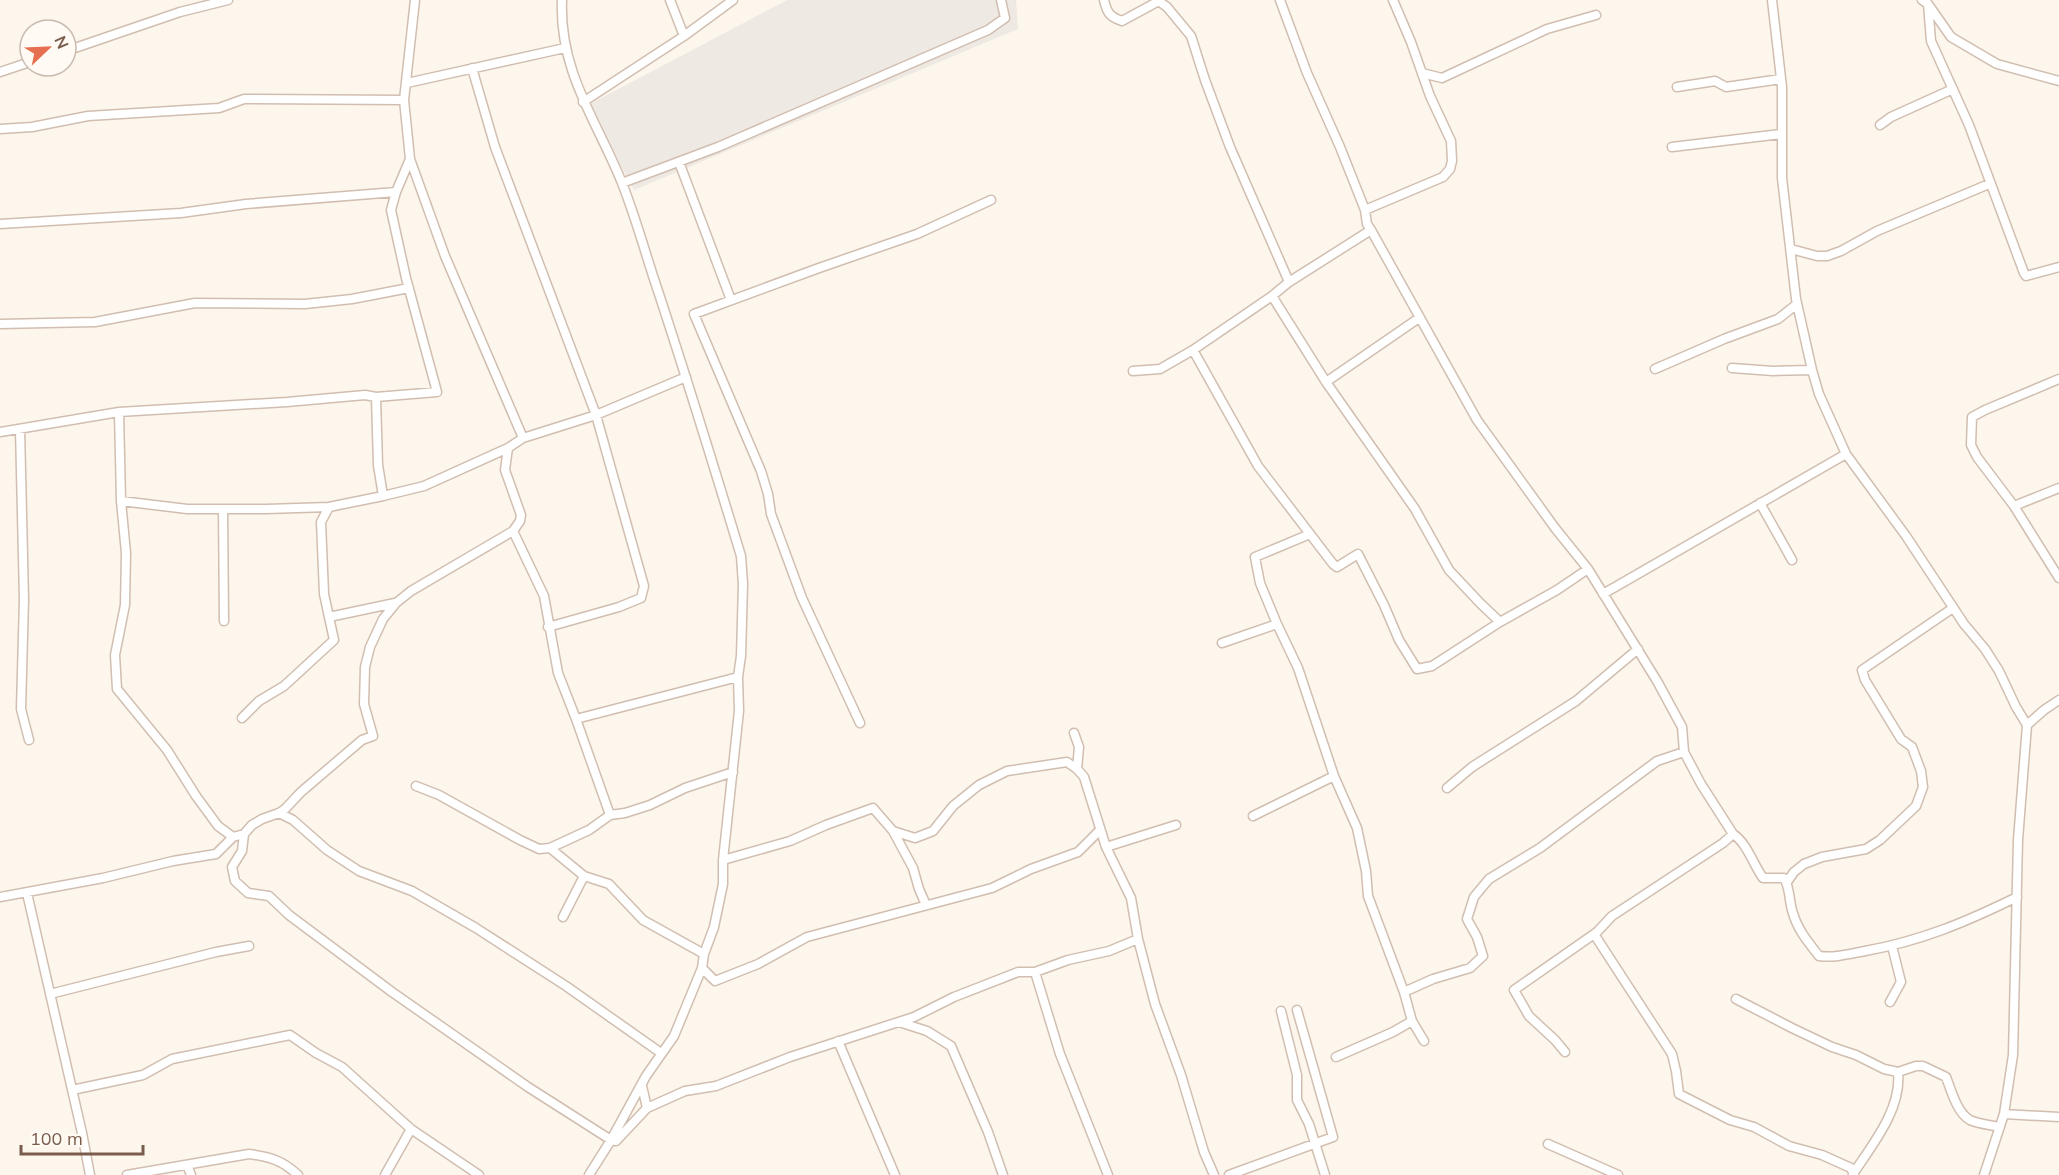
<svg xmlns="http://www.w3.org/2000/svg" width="2059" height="1175" font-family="Mulish,sans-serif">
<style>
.industrial{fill:#efe9e4}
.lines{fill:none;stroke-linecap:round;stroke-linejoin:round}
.street-casing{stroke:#d1beb0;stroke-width:11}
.street{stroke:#fff;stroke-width:8}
</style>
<rect width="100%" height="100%" fill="#fdf6ec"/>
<path class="industrial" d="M787,0H1016L1018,29L634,190L588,105Z"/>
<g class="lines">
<g class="street-casing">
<path id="street" d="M562,0C559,72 597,121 622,183C636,218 646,256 658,291C687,379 714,467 741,556L743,584L741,656L738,677L739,711L723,860V884L714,927L704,954L702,968L674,1036L646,1076L611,1140L589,1175
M670,0L684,36
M1104,0C1107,13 1110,17 1122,21L1157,2H1160L1167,7L1191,36L1205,80L1230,147L1289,282
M1772,0L1782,87V178L1796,299L1812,370L1819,394L1846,454L1906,536L1964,624L1985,649L1999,671L2016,707L2027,725L2018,840L2013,1055L2004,1114L1984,1175
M1922,0L1928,4L1951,37L1997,64L2059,81
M1928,4L1931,41L1969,125L2024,273L2026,276L2059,267
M66,51L180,12L228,0
M472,68L495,147L596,415L644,586L641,598L619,607L548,627
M0,72L30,62
M1422,73L1442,78L1547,29L1596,15
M407,83L565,48
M1677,87L1715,81L1726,87L1781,79
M583,102L684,36L733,0
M1880,125L1891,117L1953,89
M0,129L32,127L88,116L219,108L244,99L404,100
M1672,147L1781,134
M410,159L445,256L523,438
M679,162L731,300
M622,183L718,147L988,30L1005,18L1001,0
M1365,210L1443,177L1450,169L1452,161L1451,141L1430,96L1411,42L1393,0
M0,224L181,213L246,204L396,192
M1371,230L1477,420L1555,528L1588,569L1657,681L1682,727L1684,752L1701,784L1733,834L1723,843L1612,916L1597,932L1514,990L1529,1016L1555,1040L1565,1052
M1791,249L1817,256H1827L1841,251L1877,231L1989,184
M1272,296L1326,382L1415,509L1449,570L1480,603L1500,622L1557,590L1588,569
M0,324L95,322L195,303L305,304L352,299L409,288
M1193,350L1258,466L1333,564L1337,567L1358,554L1384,605L1399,640L1417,669L1432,666L1500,622
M1732,368L1773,371L1812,370
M1655,369L1724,339L1778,319L1797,304
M1133,371L1160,369L1193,350L1272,296L1289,282L1371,230L1367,224L1365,210L1340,147L1307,73L1280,0
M2059,379L1985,410L1972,417L1971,445L1977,457L2014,506L2059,578
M1326,382L1419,318
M119,412L287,402L365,395L376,397
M20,429L24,599L21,709L29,740
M0,432L119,412L121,501
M383,496L424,486L508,448
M1760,503L1792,560
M2014,506L2059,488
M223,509L224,621
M513,531L520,521L521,515L505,470L508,448L523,438L596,415L686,377
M1603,594L1846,454
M329,617L395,603
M1222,643L1277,624
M242,718L259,701L284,686L334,640L324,594L321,522L329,507L383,496L378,465L376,397L437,392L406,278L391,210L396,192L410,159L404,100L415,0
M860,723L802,598L771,514L768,494L761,471L694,314L819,268L917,234L991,200
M2027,725L2044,710L2059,700
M1074,733L1079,747L1077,769
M1334,776L1357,828L1366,871L1368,896L1404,992
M416,786L439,795L520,840L539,849L550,848L589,830L610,815L625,813L650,805L685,788L733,772
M1447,788L1472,767L1576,701L1638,649
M279,813L293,820L327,850L359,871L412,891L476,928L566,986L661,1053
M610,815L576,719L738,677
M1253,816L1334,776L1298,668L1277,624L1260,583L1255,557L1310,534
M893,831L913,868L919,889L926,905
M244,834L242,851L232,867L235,881L248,893L269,896L289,915L392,992L528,1087L611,1140L616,1141L647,1108L685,1091L716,1086L790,1057L914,1017L954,997L1018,972H1035L1068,960L1109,951L1138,939
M1733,834C1747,843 1753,864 1763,878H1784C1790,887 1789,900 1792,910C1797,929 1807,941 1819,956C1835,958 1849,954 1865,951C1921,941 1966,922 2017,897
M233,837L218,826L196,796L167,750L117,689L115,655L125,605L126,553L121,501L187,509H266L329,507
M1106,847L1176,825
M550,848L584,876L609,884L643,920L704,954
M723,860L790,841L826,825L873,808L893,831L915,838L933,831L953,806L979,785L1007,771L1067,762L1077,769L1084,777L1106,847L1131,898L1138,939L1155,1004L1181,1075L1204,1152L1214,1175
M1787,882L1794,872L1804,864L1822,857L1866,849L1880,840L1916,806L1923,787L1921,771L1912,747L1901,739L1865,680L1862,670L1953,608
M27,893L82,1133L90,1175
M0,897L103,878L173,861L216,854L233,837L244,834L252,825L262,819L279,813L285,809L301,792L362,740L373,736L364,704L365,667L370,647L383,619L396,603L411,591L513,531L544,596L558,673L576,719
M563,917L584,876
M1594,934L1672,1054L1676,1071L1679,1094L1730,1120L1754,1127L1789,1146L1822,1155L1851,1168L1854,1175
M702,968L715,981L758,964L807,937L992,888L1031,869L1078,852L1100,830
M1035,972L1060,1054L1108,1175
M50,994L216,952L249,946
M1736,999L1792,1028L1832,1047L1856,1055L1884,1069L1898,1072L1916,1066H1923L1946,1077C1951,1090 1957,1113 1970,1120C1978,1124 1991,1125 2000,1127
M1890,1002L1901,982L1892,946
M1281,1011L1297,1075V1100L1309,1124L1325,1175
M1412,1021L1424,1041
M899,1022L927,1031L951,1046L988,1132L1003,1175
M838,1041L895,1175
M1336,1057L1393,1032L1412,1021L1404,992L1433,979L1470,968L1483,956L1477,937L1467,919L1474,897L1489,879L1540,848L1657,761L1684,752
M642,1086L647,1108
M72,1090L143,1075L172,1059L290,1035L316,1053L342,1067L411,1129L479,1175
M2004,1114L2059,1117
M1548,1144L1618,1175
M187,1165L191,1175
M1853,1174C1872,1145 1902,1109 1898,1072
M127,1175L249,1154C270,1157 282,1160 298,1175
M385,1175L411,1129
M1229,1175L1333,1137L1297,1010"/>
</g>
<use href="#street" class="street"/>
</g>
<g transform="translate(48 48) rotate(67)"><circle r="28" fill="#fffaf3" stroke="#cabbb1" stroke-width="1.5"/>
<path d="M0-4.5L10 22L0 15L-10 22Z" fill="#e76f51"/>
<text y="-9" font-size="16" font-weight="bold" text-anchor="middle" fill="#7a5c4d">N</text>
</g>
<path d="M21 1145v9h122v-9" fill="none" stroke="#7a5c4d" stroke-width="3"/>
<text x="30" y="1145" font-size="18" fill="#7a5c4d" stroke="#fffaf3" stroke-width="4.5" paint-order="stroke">100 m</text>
</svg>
